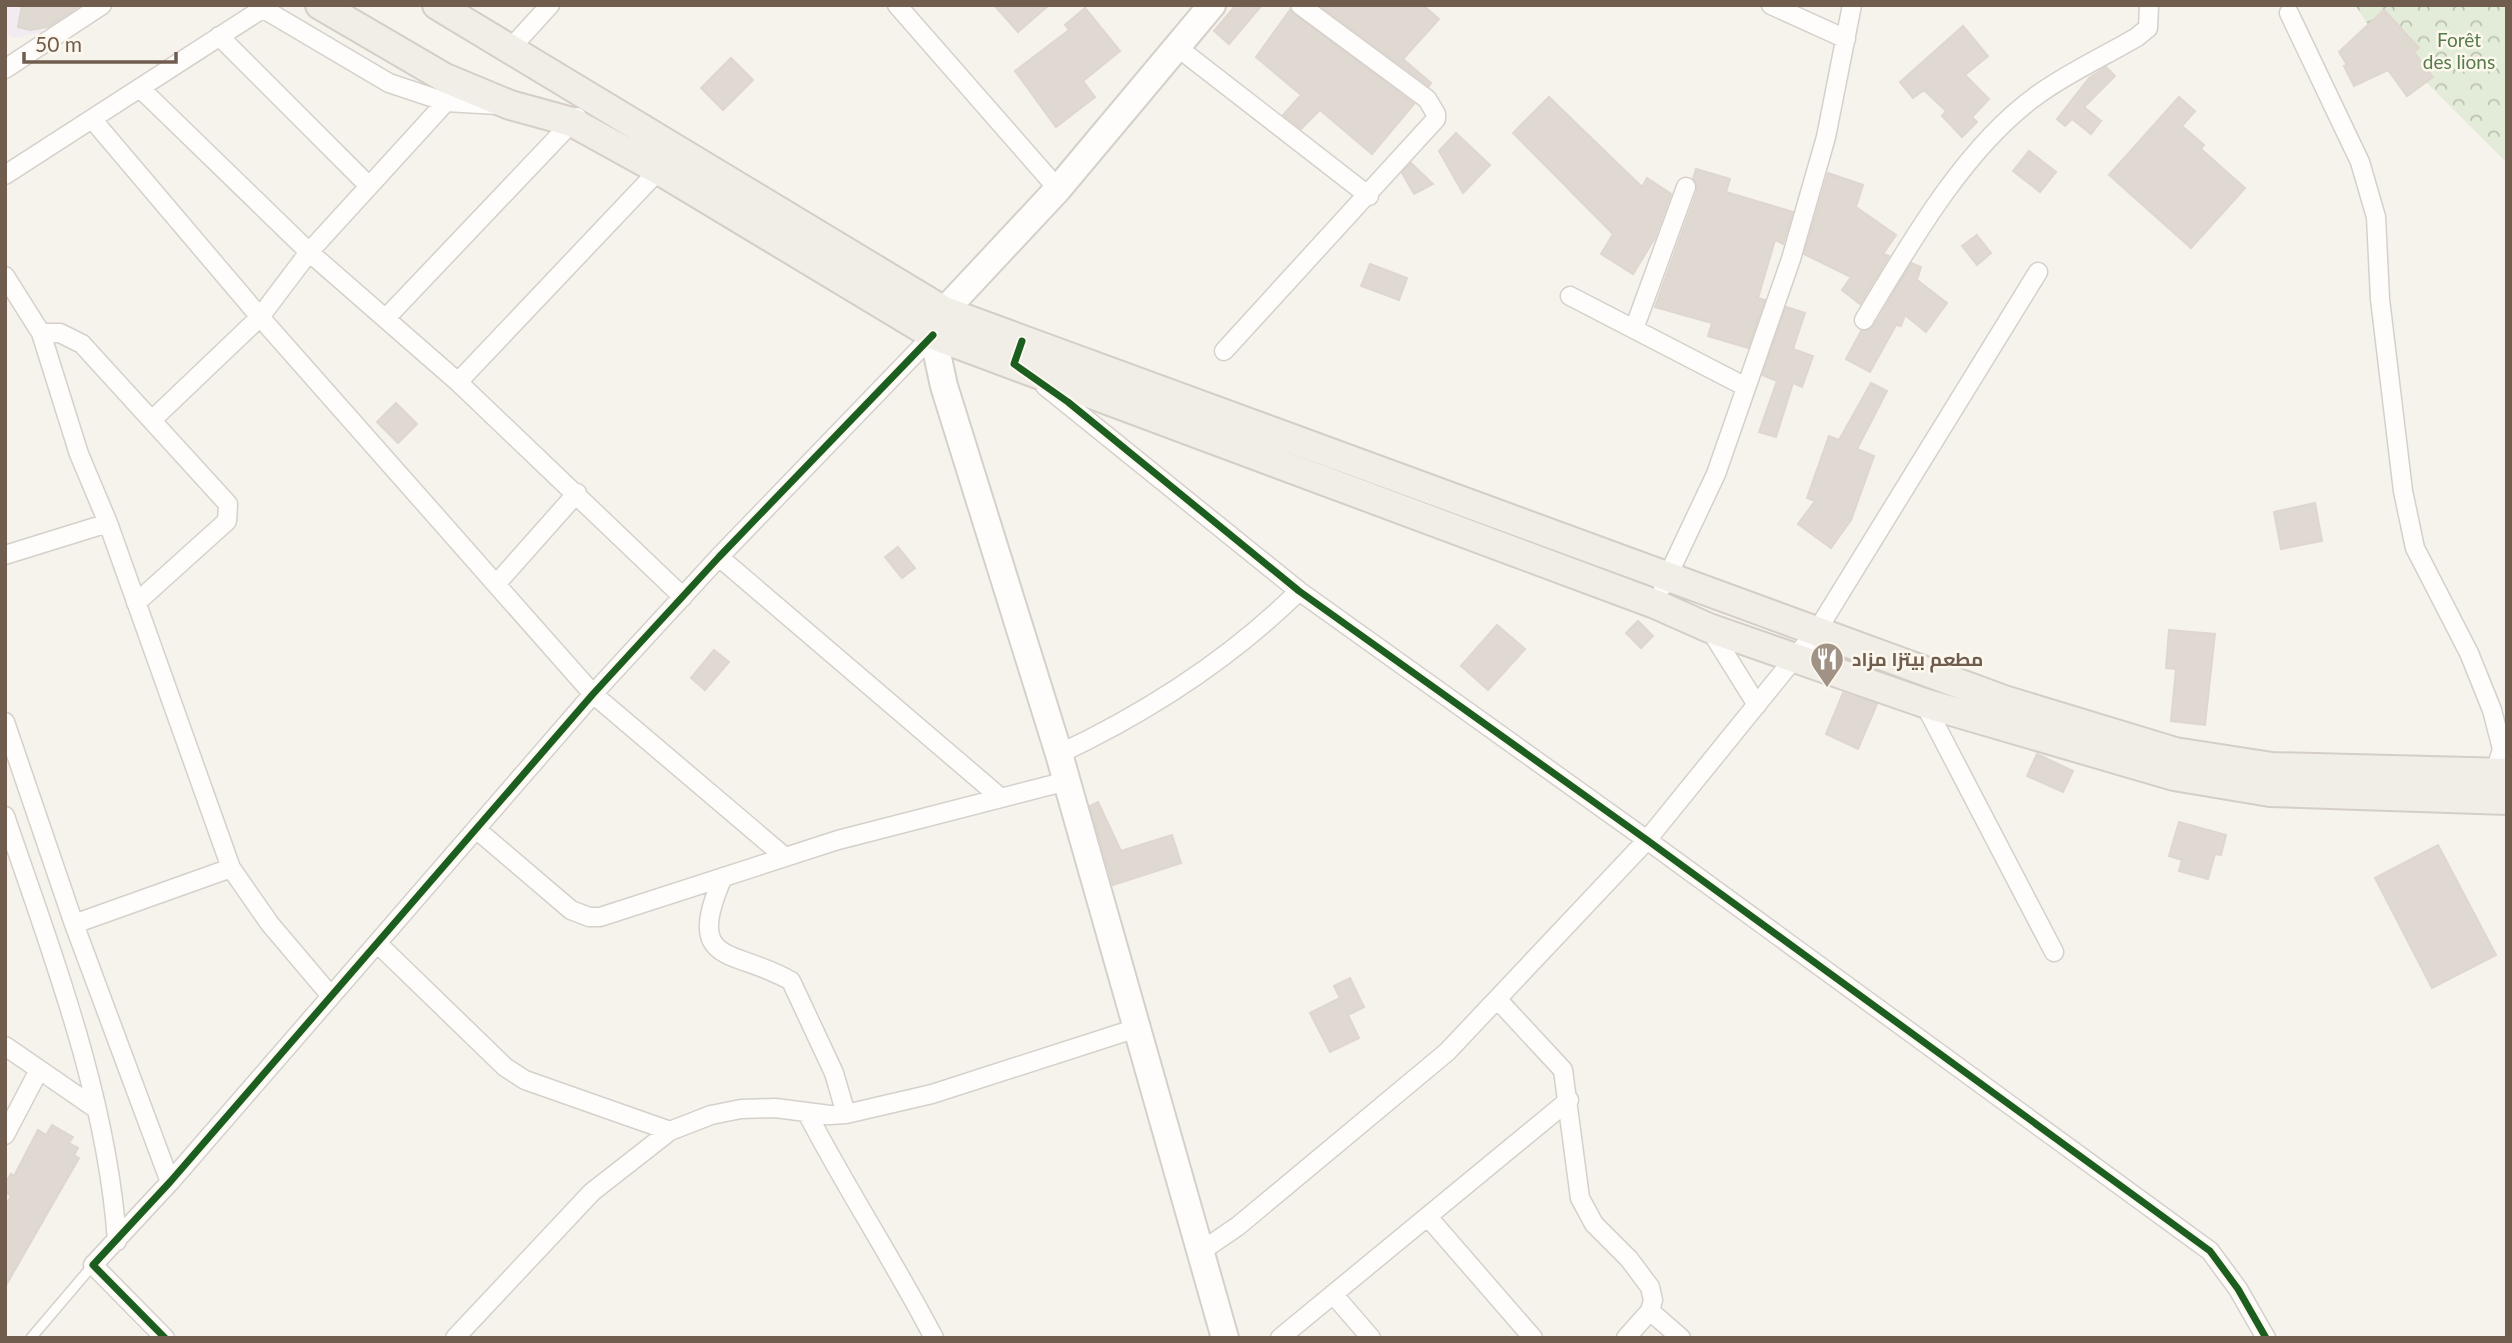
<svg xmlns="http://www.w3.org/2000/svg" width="2512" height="1343" font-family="Lato,Cairo,sans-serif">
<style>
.education{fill:#f3ebf2}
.forest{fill:url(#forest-crowns)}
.building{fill:#dfd9d2;stroke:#ded6cf;stroke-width:2}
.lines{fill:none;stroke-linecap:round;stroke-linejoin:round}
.lane-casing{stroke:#d5d0ca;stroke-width:12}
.street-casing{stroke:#d5d0ca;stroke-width:21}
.secondary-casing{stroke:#d6d0ca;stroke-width:30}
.primary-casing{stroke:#d4cec7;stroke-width:32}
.lane{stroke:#fefdfc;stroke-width:9}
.street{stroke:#fefdfc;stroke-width:18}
.secondary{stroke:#fefdfc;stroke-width:26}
.primary{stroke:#f1eee7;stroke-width:28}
.cycleway-casing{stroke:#fdf8ee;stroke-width:11}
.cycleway{stroke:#1b5e20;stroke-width:7}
.labels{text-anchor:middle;stroke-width:5;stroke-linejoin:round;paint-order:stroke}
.park-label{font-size:19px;fill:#577b4b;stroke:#fdf8ee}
.poi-label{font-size:19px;font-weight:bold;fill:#715d4e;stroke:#fdf8ee;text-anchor:start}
</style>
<defs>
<pattern id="forest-crowns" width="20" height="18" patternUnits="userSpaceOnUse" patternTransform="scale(1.75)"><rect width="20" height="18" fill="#e3ecd8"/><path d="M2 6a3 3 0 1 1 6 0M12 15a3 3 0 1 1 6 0" fill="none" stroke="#bcc2b1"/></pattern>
</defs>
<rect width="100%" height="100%" fill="#f6f3ec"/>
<path class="education" d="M5,5H73L41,24L42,32L15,38L5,34Z"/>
<path class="forest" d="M2355,5H2507V163L2367,23Z"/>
<path class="building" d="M22,5H81L48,27L30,30L18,27Z
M994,5H1049L1018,32Z
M1236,5H1262L1229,44L1214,31Z
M1319,5H1423L1439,19L1403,59L1431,83L1429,86Z
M1085,8L1120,51L1083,81L1095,97L1056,127L1015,71L1069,30L1065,25Z
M1290,10L1414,104L1372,154L1320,110L1301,129L1283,115L1301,95L1256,57Z
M2384,10L2419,48L2414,52L2433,77L2407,96L2388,70L2354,86L2344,66L2347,65L2339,52Z
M1963,26L1988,56L1965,75L1989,99L1972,117L1977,122L1962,137L1942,116L1946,111L1924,90L1913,98L1900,82Z
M731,58L753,80L723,110L701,88Z
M2106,67L2115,76L2084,107L2101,121L2091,134L2072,119L2065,126L2057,119L2089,78Z
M1549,97L1642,187L1647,178L1671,194L1655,238L1633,274L1601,254L1613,234L1513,133Z
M2179,97L2195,111L2182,126L2204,145L2201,149L2245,188L2191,248L2109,175Z
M1456,133L1490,165L1463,193L1439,151Z
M2029,151L2056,172L2040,192L2013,171Z
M1411,163L1433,184L1414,194L1402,173Z
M1696,169L1730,179L1726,192L1793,212L1783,244L1775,240L1758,298L1765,300L1748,348L1708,336L1712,323L1655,307L1697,191L1693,179Z
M1828,173L1863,185L1856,207L1896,235L1883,254L1889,256L1860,304L1842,290L1851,277L1804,254Z
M1977,235L1991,253L1977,265L1962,246Z
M1911,263L1921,267L1917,280L1947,303L1926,332L1905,315L1901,326L1896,325L1870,372L1846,359L1861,331L1874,326Z
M1370,264L1407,278L1399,300L1361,286Z
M1786,307L1805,313L1793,349L1813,356L1802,387L1793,383L1776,437L1759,432L1777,381L1762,375Z
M1871,383L1887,391L1857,449L1874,456L1851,520L1831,548L1798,524L1815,501L1807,498L1829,436L1839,440Z
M396,403L417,424L398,443L377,422Z
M2315,503L2322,541L2281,549L2274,512Z
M898,547L915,568L902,578L885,557Z
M1638,621L1653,636L1641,648L1626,633Z
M1497,625L1525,649L1488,690L1461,666Z
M2169,630L2215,634L2205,725L2171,721L2176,669L2166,668Z
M714,650L729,662L705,690L691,678Z
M1843,693L1877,704L1858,749L1826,734Z
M2037,754L2073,771L2063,792L2027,776Z
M1098,802L1121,851L1172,835L1181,863L1113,885L1090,806Z
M2179,822L2226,835L2221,855L2215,854L2208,879L2179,871L2182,860L2169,856Z
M2438,845L2496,955L2432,988L2375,878Z
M1350,978L1364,1007L1348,1015L1359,1038L1330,1052L1310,1013L1340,998L1334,986Z
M52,1125L73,1137L69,1143L78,1148L74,1155L79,1158L5,1287V1206L11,1196L5,1192V1183L11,1174L14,1176L38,1130L46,1135Z"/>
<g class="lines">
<g class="lane-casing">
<path id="lane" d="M31,1338L93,1265"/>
</g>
<g class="street-casing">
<path id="street" d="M257,5L389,83L446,102L498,105
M897,5L1058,189
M1771,5L1846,39
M2289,13L2360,162L2376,217L2380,299L2403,491L2415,548L2469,653L2492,710L2502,749L2495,772
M219,36L368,185
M1177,47L1369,196
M510,49L550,5
M5,69L102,5
M140,88L309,252L458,382L683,597
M92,119L260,317L593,694L785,857
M5,175L262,9
M5,276L41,333L79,454L108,523L231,868L270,924L331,996
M1570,296L1744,386
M387,317L577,117
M1864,320C1909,245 1964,148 2036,96C2067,73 2103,57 2137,37L2148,28L2149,5
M1634,329L1686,187
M41,333H60L82,344L228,504L227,521L136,603
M1224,351L1436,119V114L1427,99L1300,5
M458,382L659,170
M1045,386L1299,591L1647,840L2210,1251L2238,1289L2266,1338
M152,420L260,317L309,252L446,102
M5,555L108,523
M719,557L1001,798
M498,582L577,493
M1663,586L1716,474L1791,259L1826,137L1852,5
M1709,628L1757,705
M1924,703L2054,952
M5,722L74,924L170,1182
M1059,754C1148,712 1228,661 1299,591
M5,816C52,954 107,1095 117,1241
M476,829L571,910L589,917H600L838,840L1067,781
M723,877C683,968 735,948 791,981L834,1073L846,1114
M74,924L231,868
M377,943L505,1067L525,1080L670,1131
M1498,1000L1563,1070L1580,1198L1594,1224L1629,1259L1650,1287L1653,1300L1650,1311L1626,1338
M5,1046L95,1108
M807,1113C847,1190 894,1261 934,1338
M5,1135L39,1070
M1428,1217L1533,1338
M1200,1252L1238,1226L1447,1052L1647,840L1818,629L2038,272
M1333,1294L1371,1338
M1650,1311L1681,1338
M165,1338L93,1265L170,1182L593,694L719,557L933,335
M455,1338L592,1192L670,1131L711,1115L741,1109L775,1108L830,1115L846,1114L932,1094L1137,1028
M1280,1338L1569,1100"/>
</g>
<g class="secondary-casing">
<path id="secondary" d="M1212,5L1058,189L944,311L933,335L944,386L1059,754L1225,1338"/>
</g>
<g class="primary-casing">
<path id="primary" d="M320,5L445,78L510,105L572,122L659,170L933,335L1655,604L1709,628L1924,703L2174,776L2270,792L2507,800
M437,5L944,311L2004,700L2175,752L2272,767L2507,773"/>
</g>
<use href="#lane" class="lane"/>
<use href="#street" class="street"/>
<use href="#secondary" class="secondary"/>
<use href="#primary" class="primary"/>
<g class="cycleway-casing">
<path id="cycleway" d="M1022,341L1014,364L1068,402L1299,591L1647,840L2210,1251L2238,1289L2266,1338
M165,1338L93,1265L170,1182L593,694L719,557L933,335"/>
</g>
<use href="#cycleway" class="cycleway"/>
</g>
<defs>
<g id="restaurant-pin" transform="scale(1.75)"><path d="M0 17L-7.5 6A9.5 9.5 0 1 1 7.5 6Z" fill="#a09285" stroke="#fdf8ee"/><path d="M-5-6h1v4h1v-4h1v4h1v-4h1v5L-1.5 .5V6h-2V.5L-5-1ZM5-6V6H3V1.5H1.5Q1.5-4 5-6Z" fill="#fff"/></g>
</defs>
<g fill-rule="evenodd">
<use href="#restaurant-pin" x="1827" y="659"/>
</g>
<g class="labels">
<g class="park-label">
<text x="2459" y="47">Forêt<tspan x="2459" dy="22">des lions</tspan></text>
</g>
<g class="poi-label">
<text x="1852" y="666">مطعم بيتزا مزاد</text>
</g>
</g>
<rect width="2512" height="1343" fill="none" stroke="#715d4e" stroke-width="14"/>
<path d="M24 52v10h152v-10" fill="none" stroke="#715d4e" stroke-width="3.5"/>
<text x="35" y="52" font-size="21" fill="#715d4e" stroke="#fdf8ee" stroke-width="5" paint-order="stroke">50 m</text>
</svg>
